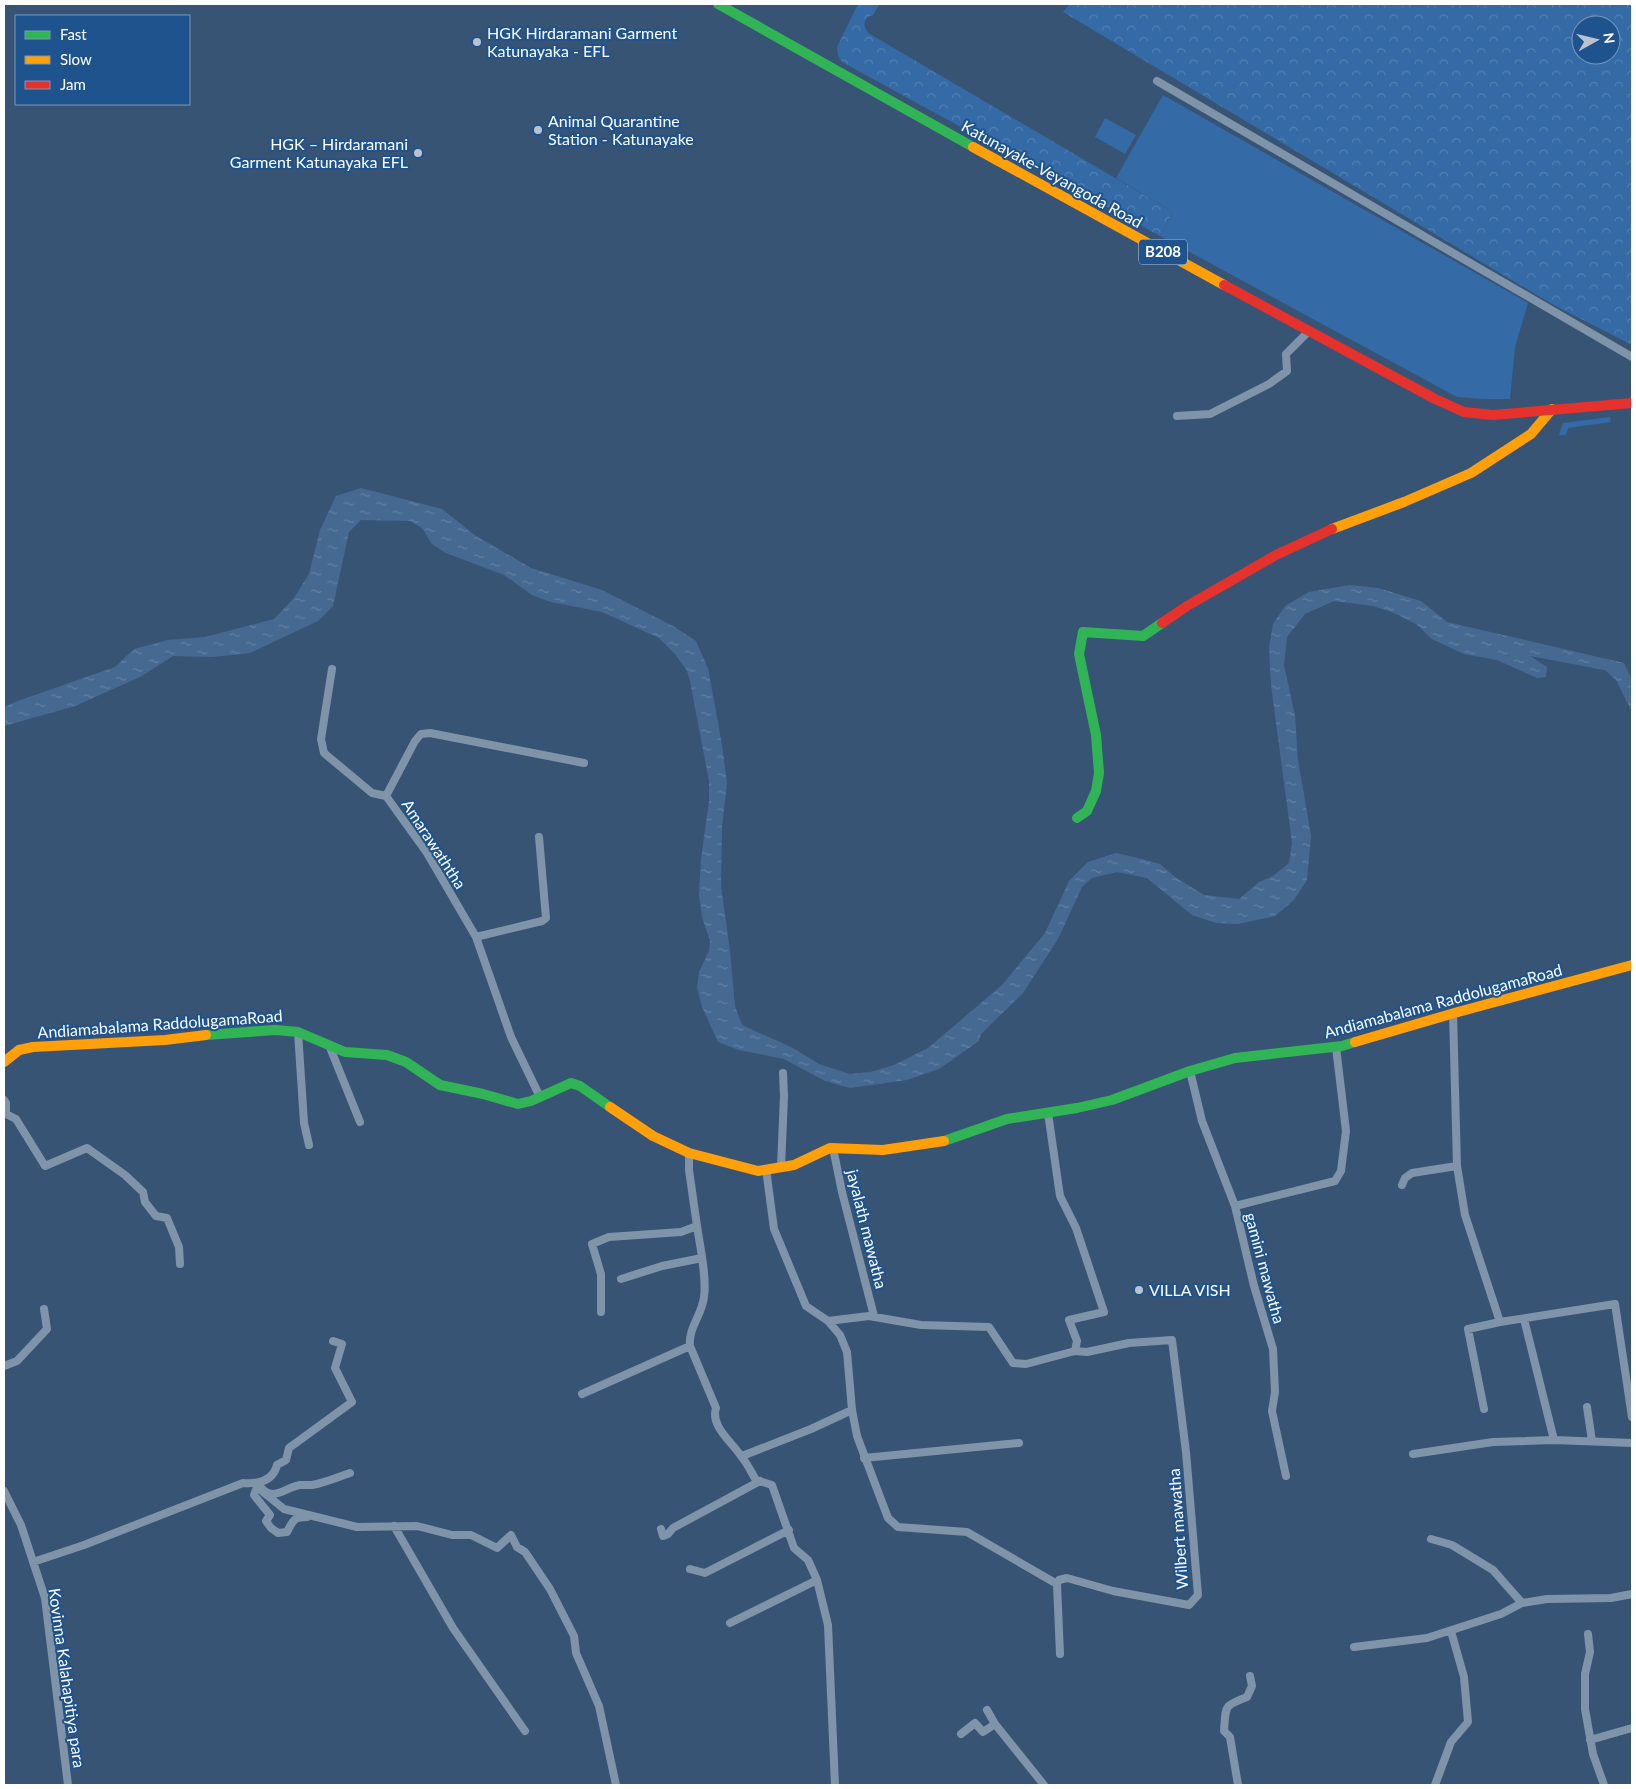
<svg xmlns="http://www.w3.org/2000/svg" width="1636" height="1789" font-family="Lato,sans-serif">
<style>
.green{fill:#346aa5}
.forest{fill:url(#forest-crowns);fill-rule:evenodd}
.water{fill:url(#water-ripples)}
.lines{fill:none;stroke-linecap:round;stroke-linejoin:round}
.street{stroke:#7f94a9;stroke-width:8}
.fast{stroke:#30b455;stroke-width:10}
.slow{stroke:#ff9f0a;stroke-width:10}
.jam{stroke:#e5322d;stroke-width:10}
.poi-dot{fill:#b9c3cf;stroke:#1f538e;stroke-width:2}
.labels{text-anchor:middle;stroke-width:4;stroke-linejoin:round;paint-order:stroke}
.shield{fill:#1f538e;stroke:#bccbdd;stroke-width:1}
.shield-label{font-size:15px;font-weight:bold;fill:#fff}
.poi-label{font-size:16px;fill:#fff;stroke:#1f538e;text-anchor:start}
.street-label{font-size:16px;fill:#fff;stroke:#1f538e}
</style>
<defs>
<pattern id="forest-crowns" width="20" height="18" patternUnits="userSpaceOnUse" patternTransform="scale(1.25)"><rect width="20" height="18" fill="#346aa5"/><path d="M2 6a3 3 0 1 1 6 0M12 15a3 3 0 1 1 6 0" fill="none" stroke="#5280b2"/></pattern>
<pattern id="water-ripples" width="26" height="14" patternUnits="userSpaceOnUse" patternTransform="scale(1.25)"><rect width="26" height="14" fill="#466992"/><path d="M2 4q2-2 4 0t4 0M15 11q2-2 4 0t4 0" fill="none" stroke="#6280a2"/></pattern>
</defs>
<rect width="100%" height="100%" fill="#385475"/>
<path class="green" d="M1163,95L1528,303L1515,347L1510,399H1483L1457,397L1160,236L1173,212L1116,178Z
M1105,118L1136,135L1125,154L1095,137Z
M1610,417L1611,422L1568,428L1566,435H1559L1563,423Z"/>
<path class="forest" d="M858,4H879L873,15C864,17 862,25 868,33L1173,212L1160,236L842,62L838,56L837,47Z
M1070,4H1632V345L1552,304L1063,12ZM1581,25H1611V55H1581Z"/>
<path class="water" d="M361,488L442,509L476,536L531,568L602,590L673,626L696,641L708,668L722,745L727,783L722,827L721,886L730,951L735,1006L742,1025L793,1048L819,1064L850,1074L870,1072L894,1065L928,1048L1002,985L1045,933L1069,881L1088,862L1116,853L1134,857L1160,864L1175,877L1204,895L1239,899L1259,882L1273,876L1289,863L1292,843L1271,685L1269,647L1273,624L1285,606L1309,592L1350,585L1378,588L1421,601L1447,622L1624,663L1632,680V712L1616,680L1605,670L1530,656L1547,667L1546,677L1537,678L1497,660L1464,654L1432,639L1416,624L1392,612L1373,606L1334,601L1305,614L1287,637L1284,665L1295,716L1298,760L1311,836L1307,880L1294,900L1275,916L1238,924L1216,923L1192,915L1147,878L1117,872L1092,878L1082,887L1058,939L1023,993L981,1034L979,1041L939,1069L907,1080L850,1088L825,1081L784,1059L739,1050L718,1042L702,1007L697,987L699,972L709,951L710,941L702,917L699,894L701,859L709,801V781L690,681L687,671L675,654L659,638L602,612L551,602L532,595L504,575L446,553L432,544L422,528L410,521L361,520L349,532L333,606L318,621L250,653L212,657L173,656L140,677L75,706L4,726V707L15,702L115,667L134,649L168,640L205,637L274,619L294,598L309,574L320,530L336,496Z"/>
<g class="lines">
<path class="street" d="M1157,81L1632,357
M1177,416L1210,414L1269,384L1287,371L1286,354L1309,331
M332,669L321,739L324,753L372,793L386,796
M476,937L542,921L546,918L539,837
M1453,1013L1457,1166L1465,1215L1500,1322L1615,1304L1632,1417
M298,1032L304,1123L309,1145
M329,1045L360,1122
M1190,1071L1202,1121L1235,1206L1254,1286L1273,1349L1275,1392L1272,1411L1286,1476
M540,1097L511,1037L476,937L427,853L386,796L415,741L421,734L430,733L584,763
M4,1100L6,1103V1114L16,1119L45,1166L87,1148L125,1175L143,1192L145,1202L156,1216L167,1218L179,1247L180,1264
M833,1148L842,1192L874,1316
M781,1167L784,1096L783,1073
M766,1169L774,1229L806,1306L828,1321L840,1335L847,1352L852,1410L857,1436L888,1518L898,1527L967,1532L1057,1584
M1402,1185L1405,1178L1412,1173L1457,1166
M1235,1206L1335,1181L1341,1171L1346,1131L1336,1047
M697,1226C700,1246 707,1278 704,1297C702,1315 688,1328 690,1346L716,1408C710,1426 732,1442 741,1456C747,1463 751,1472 756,1480L772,1485L794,1548L808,1560L817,1580L828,1625L835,1785
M621,1279L662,1266L702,1258
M601,1312V1274L592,1244L609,1237L681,1232L697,1226L689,1170V1153
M1524,1319L1554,1440
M828,1321L869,1316L921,1325L989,1327L1013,1363L1026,1364L1075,1351L1077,1341L1069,1320L1104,1312L1076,1228L1060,1196L1048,1113
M4,1366L17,1361L47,1329L44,1309
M582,1394L690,1346
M1587,1407L1592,1441
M1484,1409L1468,1329L1500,1322
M1413,1454L1493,1442L1554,1440L1632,1443
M742,1456L811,1429L852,1410
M864,1458L1019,1443
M4,1491L21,1525L45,1598L68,1785
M263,1492L284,1509L357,1527L417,1526L452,1535H471L497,1548L511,1535L517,1547L525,1552L550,1589L574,1636L576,1653L599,1706L616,1785
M307,1517C293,1517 293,1521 287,1532L278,1533L271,1528L266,1521L270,1515L254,1495L258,1484C272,1504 283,1488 300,1485C303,1485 308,1485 312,1485C324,1483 338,1477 350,1473
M394,1526L453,1628L525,1731
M661,1529L663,1536L668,1534L673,1528L760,1481
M1431,1539L1452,1545L1493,1570L1522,1603
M33,1562L84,1545L243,1483C257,1484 273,1482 277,1465L286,1460L289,1448L352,1402L335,1368L342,1344L333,1341
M690,1569L705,1573L789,1530
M730,1623L817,1580
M1588,1634L1590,1652L1585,1674V1709L1593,1754L1604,1785
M1354,1647L1427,1638L1501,1614L1522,1603L1547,1599L1611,1598L1632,1594
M1060,1654L1057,1584L1059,1580L1067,1578L1113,1591L1189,1605L1198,1595L1186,1452L1172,1340L1129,1343L1087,1352L1075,1351
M987,1710L995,1724L1044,1785
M961,1734L975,1723L983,1732L995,1724
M1590,1740L1632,1728
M1238,1785L1230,1737L1224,1731C1226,1706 1223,1706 1247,1697L1252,1686L1250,1676
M1435,1785L1451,1742L1468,1722L1464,1677L1451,1631"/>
<path class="fast" d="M718,4L973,147
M1077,818L1087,811L1096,791L1099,773L1096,735L1079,654L1083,632L1143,636L1162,623
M206,1035L275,1030L298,1032L345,1052L387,1055L406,1062L440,1085L483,1094L518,1104L531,1101L571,1083L580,1086L610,1107
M944,1141L1007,1119L1077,1108L1112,1100L1190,1071L1235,1058L1342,1046L1355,1042"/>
<path class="slow" d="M973,147L1224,285
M1332,529L1404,502L1471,473L1531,434L1552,409
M1355,1042L1458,1012L1632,965
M4,1062L19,1050L33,1047L165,1040L206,1035
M610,1107L653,1136L689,1153L758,1171L794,1165L830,1148L883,1150L944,1141"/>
<path class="jam" d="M1224,285L1435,399L1464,412L1493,415L1632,403
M1162,623L1187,606L1276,555L1332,529"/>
</g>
<g class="poi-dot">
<circle cx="477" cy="42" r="5"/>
<circle cx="538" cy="130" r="5"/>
<circle cx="418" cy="153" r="5"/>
<circle cx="1139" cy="1290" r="5"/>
</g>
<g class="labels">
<rect class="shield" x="1139" y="239.5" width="48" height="25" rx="4"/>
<g class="shield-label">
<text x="1163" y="257">B208</text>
</g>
<g class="poi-label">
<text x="487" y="39">HGK Hirdaramani Garment<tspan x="487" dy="18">Katunayaka - EFL</tspan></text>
<text x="548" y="127">Animal Quarantine<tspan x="548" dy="18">Station - Katunayake</tspan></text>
<text x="408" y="150" text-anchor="end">HGK – Hirdaramani<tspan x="408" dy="18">Garment Katunayaka EFL</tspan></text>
<text x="1149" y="1296">VILLA VISH</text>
</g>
<g class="street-label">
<text transform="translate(1052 174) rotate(29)" y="6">Katunayake-Veyangoda Road</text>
<text transform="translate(434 844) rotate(57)" y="6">Amarawaththa</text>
<text transform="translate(1443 1001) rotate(-15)" y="6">Andiamabalama RaddolugamaRoad</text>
<text transform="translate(160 1024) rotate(-4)" y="6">Andiamabalama RaddolugamaRoad</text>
<text transform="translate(867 1229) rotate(76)" y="6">jayalath mawatha</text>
<text transform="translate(1265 1268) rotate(75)" y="6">gamini mawatha</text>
<text transform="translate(1178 1529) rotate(-94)" y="6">Wilbert mawatha</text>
<text transform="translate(67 1678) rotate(82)" y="6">Kovinna Kalahapitiya para</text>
</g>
</g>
<rect width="1636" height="1789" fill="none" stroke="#ffffff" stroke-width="10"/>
<rect x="15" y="15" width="175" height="90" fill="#1f538e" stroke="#7998bb"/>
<rect x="25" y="31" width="25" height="8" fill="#30b455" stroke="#7998bb"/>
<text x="60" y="40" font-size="15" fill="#ffffff">Fast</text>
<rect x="25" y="56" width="25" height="8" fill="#ff9f0a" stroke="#7998bb"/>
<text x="60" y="65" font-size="15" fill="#ffffff">Slow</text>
<rect x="25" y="81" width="25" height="8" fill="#e5322d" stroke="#7998bb"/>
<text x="60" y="90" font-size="15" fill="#ffffff">Jam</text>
<g transform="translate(1596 40) rotate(82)"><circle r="24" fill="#1f538e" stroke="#7998bb"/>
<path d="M0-4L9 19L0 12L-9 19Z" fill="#b9c3cf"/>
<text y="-8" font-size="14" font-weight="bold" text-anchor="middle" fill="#ffffff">N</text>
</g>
</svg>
